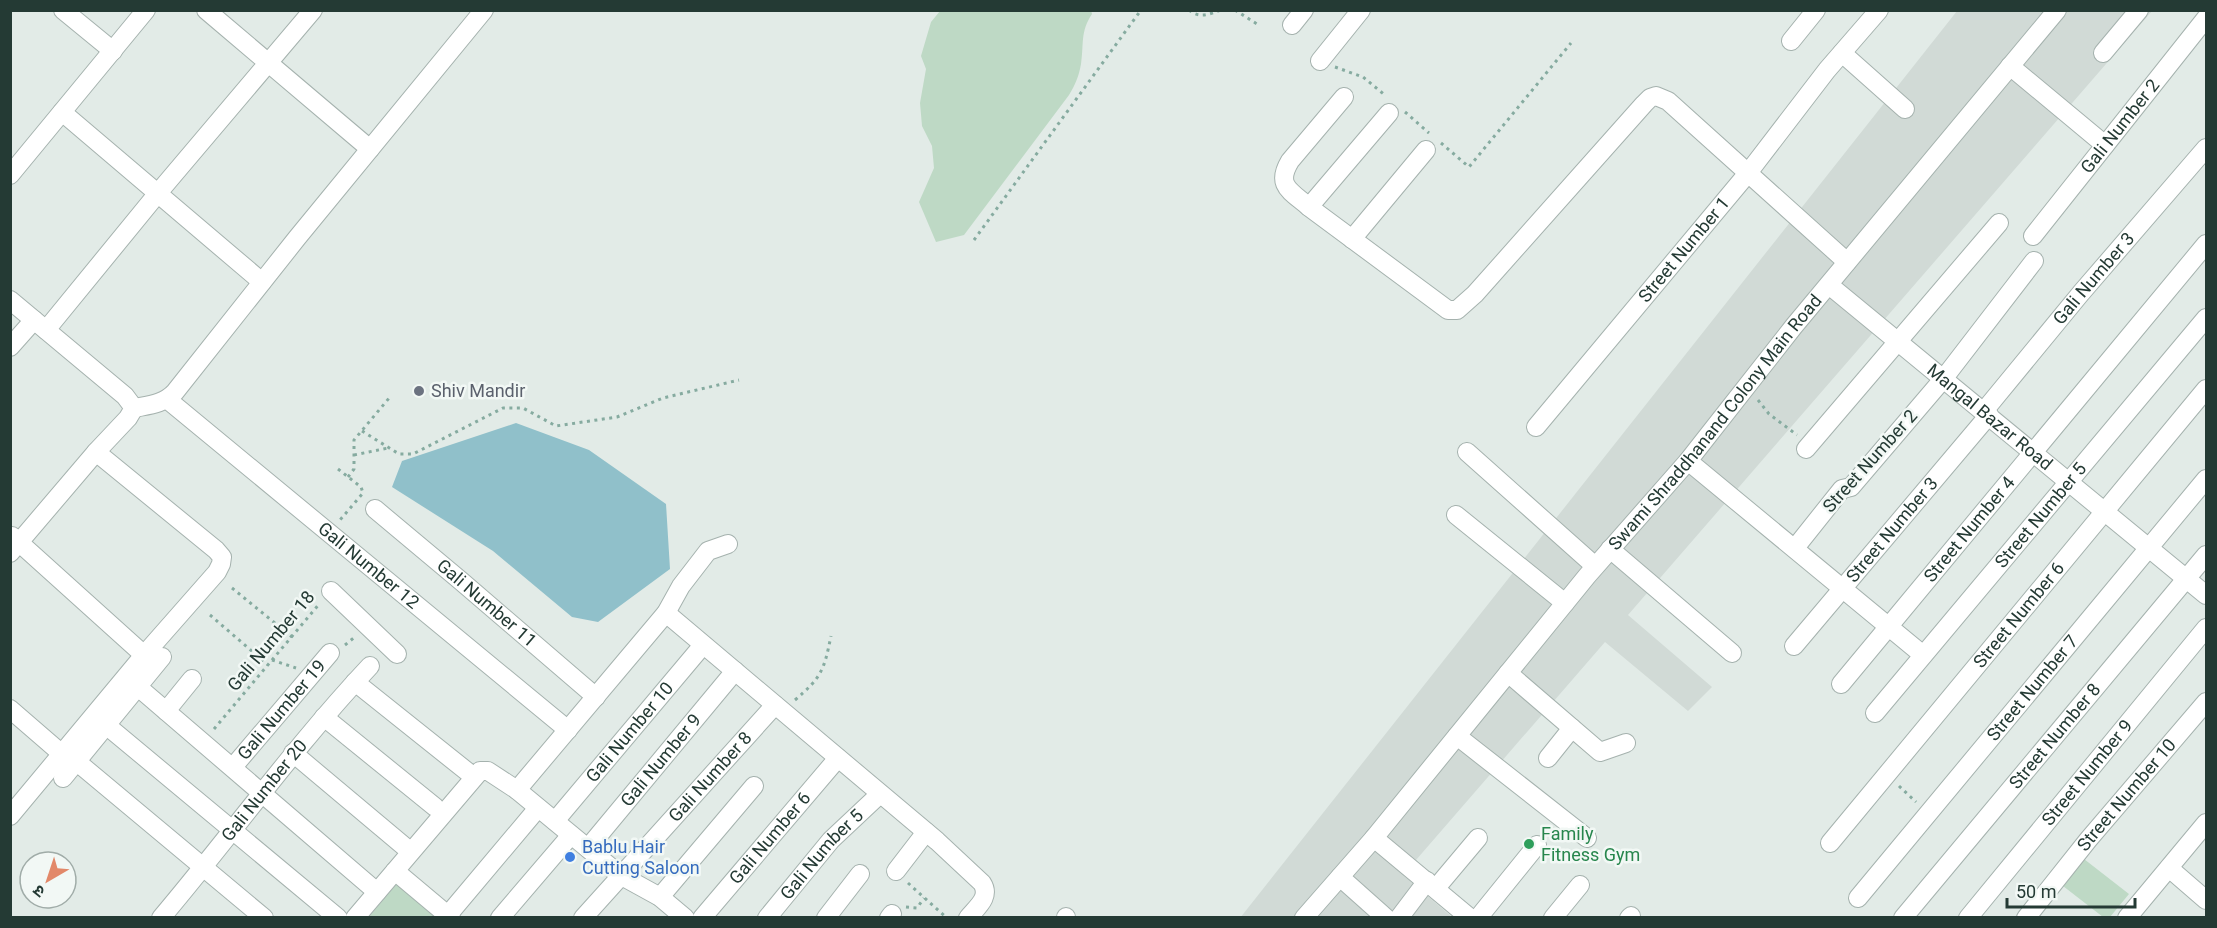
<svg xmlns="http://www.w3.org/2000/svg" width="2217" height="928" font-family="Roboto,'Noto Sans Devanagari',sans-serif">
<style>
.built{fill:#d1dad6}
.green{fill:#bed9c5}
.water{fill:#90c0ca}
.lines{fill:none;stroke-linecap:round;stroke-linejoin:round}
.minor-casing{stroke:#a5b2ae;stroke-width:20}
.path{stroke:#86aba0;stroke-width:3;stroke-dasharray:3 4.5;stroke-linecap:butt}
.minor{stroke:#fff;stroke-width:18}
.worship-dot{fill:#6b7280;stroke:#f2f8f5;stroke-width:2}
.leisure-dot{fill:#2e9e5b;stroke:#f2f8f5;stroke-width:2}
.shop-dot{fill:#3f7fe0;stroke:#f2f8f5;stroke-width:2}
.labels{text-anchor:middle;stroke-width:5;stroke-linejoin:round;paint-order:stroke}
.street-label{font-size:18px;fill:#243a34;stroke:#f2f8f5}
.worship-label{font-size:18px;fill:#5b616d;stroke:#f2f8f5;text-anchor:start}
.leisure-label{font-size:18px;fill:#27864d;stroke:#f2f8f5;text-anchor:start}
.shop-label{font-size:18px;fill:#366cbe;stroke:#f2f8f5;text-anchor:start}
</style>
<rect width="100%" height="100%" fill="#e2ebe7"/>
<path class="built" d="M1957,11H2152L1628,615L1712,687L1688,711L1605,642L1403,875L1452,917L1240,918Z"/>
<path class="green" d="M940,11L1091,10L1092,14C1080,32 1084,44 1081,64C1079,76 1075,85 1069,95L964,235L936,242L919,202L934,168L932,146L922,126L920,103L926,69L921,56L931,22Z
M2084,859L2129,894L2110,917H2103L2063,886Z
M399,881L442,918H368Z"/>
<path class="water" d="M516,423L589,450L666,504L670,569L598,622L572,617L493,551L392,487L402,461Z"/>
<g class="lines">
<g class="minor-casing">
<g id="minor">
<path d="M63,10L113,51"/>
<path d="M206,10L370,149"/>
<path d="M1292,25L1304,10"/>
<path d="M1791,41L1816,10"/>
<path d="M1842,53L1905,109"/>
<path d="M2103,53L2139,10"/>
<path d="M1320,61L1361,10"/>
<path d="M2010,66L2105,145"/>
<path d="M1344,97L1290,161C1275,186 1291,191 1309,207L1448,310H1457L1475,294L1644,104L1650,98L1656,96L1668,101L1847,262"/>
<path d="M62,112L262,282"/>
<path d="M10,175L146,10"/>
<path d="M1309,207L1389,113"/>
<path id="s1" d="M2033,236L2206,18"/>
<path d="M1352,239L1426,150"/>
<path id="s2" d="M1829,285L2206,595"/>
<path d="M10,300L125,396L134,408L128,418L96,452L10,553"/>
<path d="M46,330L158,193L313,10"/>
<path d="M10,347L34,320"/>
<path id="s3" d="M168,400L568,730"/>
<path d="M134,408C149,405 164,404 175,392L297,238L484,10"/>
<path id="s4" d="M1984,411L2081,293L2206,148"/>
<path id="s5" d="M1536,427L1748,173L1827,70L1879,10"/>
<path d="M1806,449L1999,223"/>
<path d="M1467,452L1595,566"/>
<path d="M1688,461L1923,655"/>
<path id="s6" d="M375,509L461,581L596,697"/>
<path d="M1456,515L1565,603"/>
<path d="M12,536L144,655"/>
<path d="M1795,548L1842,489L1851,487L1944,378L2034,261"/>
<path d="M1610,549L1732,653"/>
<path d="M331,591L397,654"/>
<path d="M666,613L937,841L982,883C991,897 977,907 968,918"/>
<path id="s7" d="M1794,646L1989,415"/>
<path d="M1508,673L1600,752L1626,743"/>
<path d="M355,682L474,777"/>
<path id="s8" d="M1841,684L2206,244"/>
<path d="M138,687L377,892"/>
<path d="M10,709L62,754"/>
<path d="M166,711L192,679"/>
<path id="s9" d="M1875,713L2206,318"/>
<path d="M324,717L435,807"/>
<path d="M106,725L338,918"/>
<path d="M1457,736L1587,838"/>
<path d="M293,753L405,847"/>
<path d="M1548,758L1572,728"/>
<path d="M76,761L264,918"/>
<path id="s10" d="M233,767L330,653"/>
<path d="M63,778L162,657"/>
<path d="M517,790L666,613L681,586L708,551L728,544"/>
<path d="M10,816L144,655L217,572L221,564L222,557L216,550L96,452"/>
<path id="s11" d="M555,821L703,645"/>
<path d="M1374,838L1470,918"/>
<path id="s12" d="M1830,843L2206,389"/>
<path id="s13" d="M588,848L735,671"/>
<path d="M2169,868L2206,900"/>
<path d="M395,871L451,918"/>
<path d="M896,871L926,832"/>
<path d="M1340,877L1386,918"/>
<path d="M1436,888L1478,838"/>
<path d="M660,897L754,786"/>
<path id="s14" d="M1858,898L2206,479"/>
<path d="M448,915L538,808"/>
<path d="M1066,917V918"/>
<path id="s15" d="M161,918C232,834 295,746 370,666"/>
<path d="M355,918L480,771H488L517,790L620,875L660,897L685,918"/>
<path d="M500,918L571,835"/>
<path id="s16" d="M583,918L775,705"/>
<path id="s17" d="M702,918L838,758"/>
<path id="s18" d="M767,918L831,840L880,794"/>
<path d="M826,918L860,874"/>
<path d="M889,918L892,914"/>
<path id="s19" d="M1304,918L1374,838L1587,576L1688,461L1794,326L2057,10"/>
<path d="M1399,918L1427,881"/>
<path d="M1478,918L1537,845"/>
<path d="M1553,918L1580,885"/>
<path d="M1629,918L1631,916"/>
<path id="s20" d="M1903,918L2206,555"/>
<path id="s21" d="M1968,918L2206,628"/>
<path id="s22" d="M2026,918L2088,840L2206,702"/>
<path d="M2127,918L2206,823"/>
</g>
</g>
<path class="path" d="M1189,10C1200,19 1209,14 1221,10
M1235,10L1257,24
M1335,67L1363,77L1386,96
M1405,112L1429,133
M1441,143L1469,167L1571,43
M974,240L1141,10
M1758,400L1769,414L1797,435
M362,431L399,454H413L503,408H523L556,426L617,417L663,398L739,380
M354,455L388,448
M338,469L361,487L363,493L340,520
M348,477L354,469V440L390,397
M232,588L292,637
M210,615L268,665
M345,645L356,636
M272,660L296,668
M795,700C822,677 824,670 831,636
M214,729L320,603
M1899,786L1916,802
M908,883L947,918
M906,907L917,908L924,898"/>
<use href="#minor" class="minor"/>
</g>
<circle class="worship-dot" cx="419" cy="391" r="6"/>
<circle class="leisure-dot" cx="1529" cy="844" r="6"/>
<circle class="shop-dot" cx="570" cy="857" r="6"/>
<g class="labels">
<g class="street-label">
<text dy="6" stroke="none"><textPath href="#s1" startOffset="140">Gali Number 2</textPath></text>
<text dy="6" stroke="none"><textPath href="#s5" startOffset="231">Street Number 1</textPath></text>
<text dy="6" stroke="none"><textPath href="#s4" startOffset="172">Gali Number 3</textPath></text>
<text dy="6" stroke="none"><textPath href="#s2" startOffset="208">Mangal Bazar Road</textPath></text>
<text dy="6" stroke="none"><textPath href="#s19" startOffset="644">Swami Shraddhanand Colony Main Road</textPath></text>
<text transform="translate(1870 461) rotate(-48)" y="6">Street Number 2</text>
<text dy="6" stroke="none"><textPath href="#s9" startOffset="258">Street Number 5</textPath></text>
<text dy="6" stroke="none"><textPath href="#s8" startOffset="201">Street Number 4</textPath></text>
<text dy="6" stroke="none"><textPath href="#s7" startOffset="152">Street Number 3</textPath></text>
<text dy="6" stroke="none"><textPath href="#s3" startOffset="260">Gali Number 12</textPath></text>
<text dy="6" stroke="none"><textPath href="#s6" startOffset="146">Gali Number 11</textPath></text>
<text dy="6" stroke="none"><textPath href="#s12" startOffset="296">Street Number 6</textPath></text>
<text transform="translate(271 641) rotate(-50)" y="6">Gali Number 18</text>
<text dy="6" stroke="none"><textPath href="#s14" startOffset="273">Street Number 7</textPath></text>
<text dy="6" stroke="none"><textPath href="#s10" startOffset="75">Gali Number 19</textPath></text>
<text dy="6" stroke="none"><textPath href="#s11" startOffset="116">Gali Number 10</textPath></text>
<text dy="6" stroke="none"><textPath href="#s20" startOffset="237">Street Number 8</textPath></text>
<text dy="6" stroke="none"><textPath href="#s13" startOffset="114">Gali Number 9</textPath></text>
<text dy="6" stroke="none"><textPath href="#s21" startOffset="188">Street Number 9</textPath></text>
<text dy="6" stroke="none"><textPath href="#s16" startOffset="190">Gali Number 8</textPath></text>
<text dy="6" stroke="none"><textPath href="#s15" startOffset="164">Gali Number 20</textPath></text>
<text dy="6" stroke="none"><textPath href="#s22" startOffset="159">Street Number 10</textPath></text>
<text dy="6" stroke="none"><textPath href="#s17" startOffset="105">Gali Number 6</textPath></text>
<text dy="6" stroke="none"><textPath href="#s18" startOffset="84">Gali Number 5</textPath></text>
</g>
<g class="worship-label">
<text x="431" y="397">Shiv Mandir</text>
</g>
<g class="leisure-label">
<text x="1541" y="840">Family<tspan x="1541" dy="21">Fitness Gym</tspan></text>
</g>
<g class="shop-label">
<text x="582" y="853">Bablu Hair<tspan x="582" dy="21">Cutting Saloon</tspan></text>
</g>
</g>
<rect width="2217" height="928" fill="none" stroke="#243a34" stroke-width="24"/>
<g transform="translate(48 880) rotate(219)"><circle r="28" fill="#f2f8f5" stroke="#a0aca8" stroke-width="1.5"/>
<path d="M0-4.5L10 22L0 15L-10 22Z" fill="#e28869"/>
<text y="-9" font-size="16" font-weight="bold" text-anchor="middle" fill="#243a34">उ</text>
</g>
<path d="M2007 898v9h128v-9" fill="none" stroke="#243a34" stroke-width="3"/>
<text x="2016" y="898" font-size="18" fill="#243a34" stroke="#f2f8f5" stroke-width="4.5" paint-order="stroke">50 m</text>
</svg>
